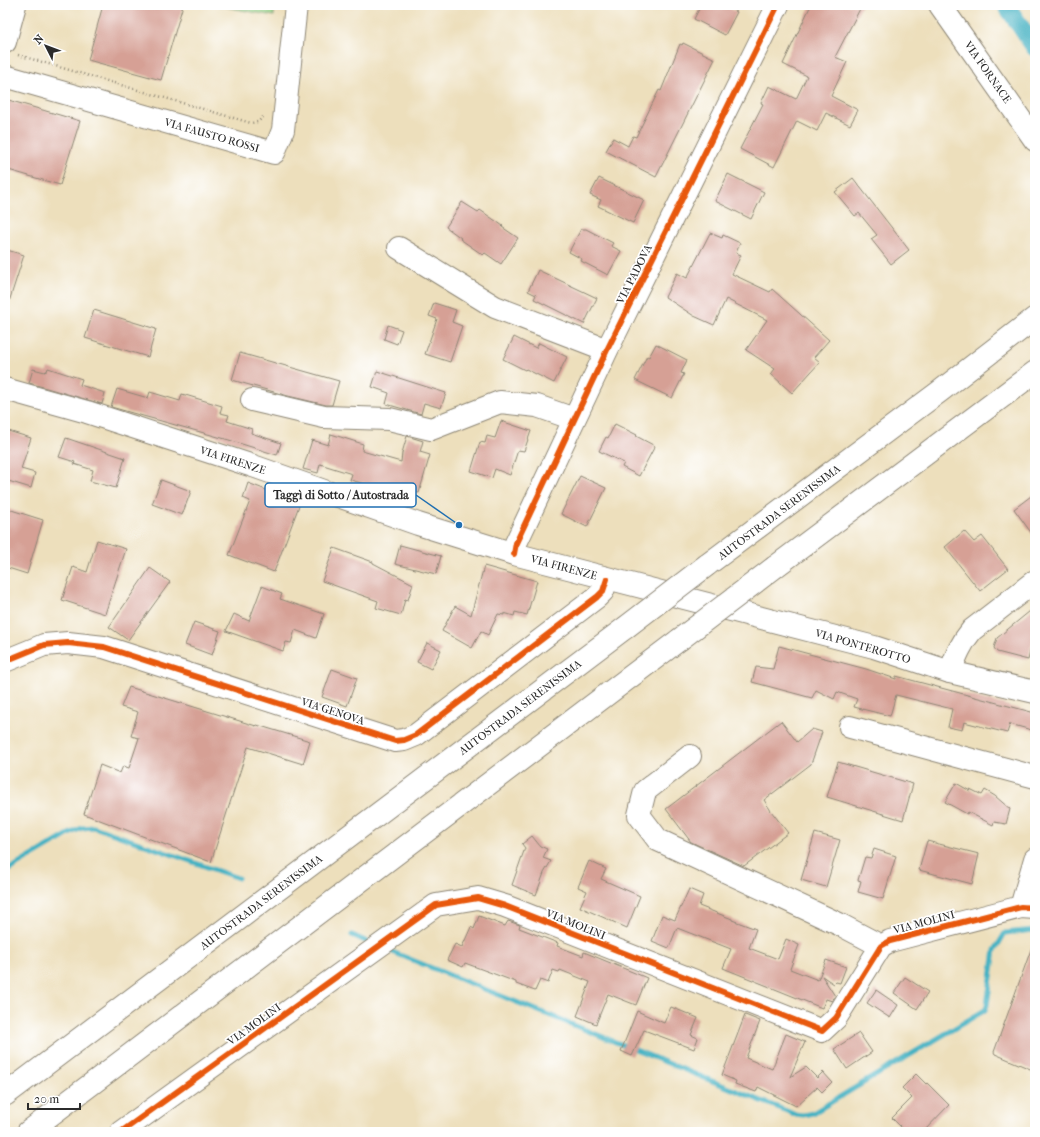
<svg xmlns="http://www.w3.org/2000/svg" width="1040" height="1137" font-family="'IM FELL French Canon',serif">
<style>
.green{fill:#9ad68a;stroke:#62805a}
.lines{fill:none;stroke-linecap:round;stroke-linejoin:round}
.stream{stroke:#46b2c3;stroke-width:5}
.canal{stroke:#46b2c3;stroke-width:18}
.building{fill:#d6a095}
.minor-casing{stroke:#8c8574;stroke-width:24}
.major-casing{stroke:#8c8574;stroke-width:24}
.highway-casing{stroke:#8c8574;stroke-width:24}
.path{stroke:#8c8574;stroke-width:2.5;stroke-dasharray:1 3;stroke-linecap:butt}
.minor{stroke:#fff;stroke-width:22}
.major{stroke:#fff;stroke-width:22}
.highway{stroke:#fff;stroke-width:22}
.highway-bridge-casing{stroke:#8c8574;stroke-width:24;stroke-linecap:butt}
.highway-bridge{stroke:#fff;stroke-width:22}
.cycleway-casing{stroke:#fff;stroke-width:8}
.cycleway{stroke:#e8590c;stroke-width:6}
.labels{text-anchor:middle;stroke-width:3.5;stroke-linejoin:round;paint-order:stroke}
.street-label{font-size:11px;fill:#2b2b2b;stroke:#fff}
.leader{fill:none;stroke:#1f6fb2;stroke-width:1.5}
.callout-dot{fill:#1f6fb2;stroke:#fff;stroke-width:1.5}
.callout{fill:#fff;stroke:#1f6fb2;stroke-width:1.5}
.callout-label{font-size:12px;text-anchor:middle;font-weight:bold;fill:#2b2b2b}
</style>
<rect width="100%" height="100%" fill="#fff"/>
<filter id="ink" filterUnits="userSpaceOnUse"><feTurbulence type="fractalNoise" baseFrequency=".025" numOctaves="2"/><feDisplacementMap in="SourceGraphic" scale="8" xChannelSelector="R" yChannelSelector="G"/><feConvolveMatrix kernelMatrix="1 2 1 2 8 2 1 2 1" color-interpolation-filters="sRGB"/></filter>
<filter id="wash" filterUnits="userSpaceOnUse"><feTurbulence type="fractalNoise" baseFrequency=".012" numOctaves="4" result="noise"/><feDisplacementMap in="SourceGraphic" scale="16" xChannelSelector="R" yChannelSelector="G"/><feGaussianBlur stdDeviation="0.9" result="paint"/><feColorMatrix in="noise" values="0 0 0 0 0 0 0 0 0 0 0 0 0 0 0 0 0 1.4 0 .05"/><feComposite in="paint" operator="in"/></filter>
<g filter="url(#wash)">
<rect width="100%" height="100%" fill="#eddfbc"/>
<path class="green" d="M215,5H274V16Z"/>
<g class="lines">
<path class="stream" d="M5,872L69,834L82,828L94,827L238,878
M352,935L372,944
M385,949L794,1114L803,1115L813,1113L985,1010L987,1005L995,950L1005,933L1035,930"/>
<path class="canal" d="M1006,5L1035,48"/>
</g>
<g id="blocks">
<path class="building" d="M103,5H183L161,80L88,60Z
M701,5H723L737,12L725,35L694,19Z
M811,5H862L835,57L847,62L831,96L858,110L850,125L826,113L817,131L797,121L774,167L740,149L763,104L761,103L769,86L796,99L807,76L783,64Z
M683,43L715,59L656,177L606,151L613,138L628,146L633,136L636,137L659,90L661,91L680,44L682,45Z
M5,99L80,121L60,185L5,169Z
M728,174L764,192L751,219L715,201Z
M599,178L644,200L633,223L598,206L601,200L590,195Z
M853,178L909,250L891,264L871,239L877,235L859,213L855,216L835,192Z
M462,202L478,212L480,210L503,226L502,227L518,238L501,264L485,253L483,255L460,239L461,238L446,227Z
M581,229H586L613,243L611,246L621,251L608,275L581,261L582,259L569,252Z
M710,233L722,238L723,235L740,243L736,253L741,255L732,274L770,292L772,289L829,340L814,357L820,362L792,393L771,374L775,369L746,350L767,320L726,299L714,325L694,316L665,297L677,273L687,278Z
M7,250L24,255L8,305H5V257Z
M538,270L597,298L584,324L534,299L536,295L528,291Z
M434,303L456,310L452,322L462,326L450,362L425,354L437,319L429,316Z
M94,310L156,329L148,357L85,338Z
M388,325L402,330L397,344L384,339Z
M514,337L536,348L539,343L567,357L554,383L526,369L525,370L503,359Z
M656,344L687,360L681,373L684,374L672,398L635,380L647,356L649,357Z
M240,353L339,381L332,405H326L288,396L232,380Z
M48,368L82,379L80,385L105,393L102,404L29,383L33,369L45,372L46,371H47Z
M377,371L446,393L441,408L424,403L421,414L386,404L389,393L372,387Z
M117,389L148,398L150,392L180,401L182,394L222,406L220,413L229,415L227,421L252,429L251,433L281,443L277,455L229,440L111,407Z
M501,421L531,431L524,451L518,450L510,475L495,469L492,478L471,471L480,442L485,443L487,436L495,438Z
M615,424L637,435L636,436L655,446L639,476L622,467L624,463L599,451L606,437L608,438Z
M5,430L31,438L21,469L35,473L31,488L5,480Z
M331,434L363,444L362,451L401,462L402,453L407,436L423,441L420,452L430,455L419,493L394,486L393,491L350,480L352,474L320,464L318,473L303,469L312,440L328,445Z
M66,438L125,458L116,488L90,481L93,470L74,464L75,462L59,457Z
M580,476L606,488L587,527L561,514Z
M161,480L191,491L182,515L152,504Z
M248,483L300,503L274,572L229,555L250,501L243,498Z
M1035,493V538L1014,509Z
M5,508L43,520L27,574L5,567Z
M964,531L974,542L982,536L1008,569L980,591L945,547Z
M97,540L126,549L105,614L62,600L73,567L87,572Z
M400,545L441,556L436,574L395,564Z
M334,548L373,562V563L413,584L408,600L405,599L401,615L376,608L378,601L322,581Z
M484,566L537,581L527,615L515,612L514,616L504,613V615L498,614L488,635L481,631L472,648L442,631L455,606L471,615Z
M150,568L170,582L128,640L109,627Z
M262,586L282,594L280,599L324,614L316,638L295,630L291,643L286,642L283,651L226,631L234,614L249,621Z
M1035,607V632L1028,660L997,652L994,648L997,638Z
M194,622L220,631L212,655L185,645Z
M427,643L441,650L431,669L417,662Z
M779,646L866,669L896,679V676L1035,713V731L1010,724L1007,733L964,722L962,730L948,727L952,709L896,695L890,716L854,707L857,699L837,692L834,699L816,690L812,698L752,682L756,667L773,669Z
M332,669L357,678L347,706L322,697Z
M129,687L256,726L257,725L310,741L303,764L248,747L211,862L84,814L100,765L120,773L123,766L129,768L139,738L131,736L138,712L121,707Z
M781,721L797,742L812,729L822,732L811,764L764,800L771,811L788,833L744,866L691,842L666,809Z
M838,762L913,784L903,820L827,797Z
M956,783L970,791V789L982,795L985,790L995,796L1010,809L1006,824L994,822L993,825L968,812L967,814L945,802Z
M815,833L840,840L826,887L801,880Z
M532,836L540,846L547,849L543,858L551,861L544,873L536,895L512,885L525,848L522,844Z
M927,841L979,854L972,884L919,870Z
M874,849L896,856L883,899L858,892L861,881L858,880L865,857L871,858Z
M589,861L606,869L601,879L640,896L627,928L580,907L587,891L578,887Z
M689,889L703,895L699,906L732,919V920L756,929L749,948L778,959L786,939L799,945L790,969L818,980L826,960L846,967L840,983L836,982L834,984L822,976L835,996L832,1001L826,999L822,1008L723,968L731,949L677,928L669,948L652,941L662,915L675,920Z
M479,916L505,926L508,921L520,925L519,928L558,943L557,946L583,956L584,952L647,978L636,1005L608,994L596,1024L577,1016L590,982L560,970L559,972L553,970L548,983L540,980L535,991L516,984V982L465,963L463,967L447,960L455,944L462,947L471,927L474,929Z
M1033,944H1035V1071L995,1054L994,1052Z
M905,977L928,992L917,1009L894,993Z
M876,990L898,1005L890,1018L867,1003Z
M671,1007L698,1018L691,1035L698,1038L694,1049L644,1030L632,1056L621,1051L637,1011L664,1023Z
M745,1015L760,1021L746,1058L772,1069L786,1034L805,1042L790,1077L806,1067L817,1078L823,1072L832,1082L822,1092L817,1087L796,1106L758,1087L756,1092L735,1084L736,1081L722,1075Z
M859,1033L872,1052L847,1069L834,1049Z
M916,1074L926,1084L927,1083L949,1105L923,1132H906L892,1118L912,1098L902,1088Z"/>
</g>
</g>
<g filter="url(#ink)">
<use href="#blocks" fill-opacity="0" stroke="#8c8574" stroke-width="1"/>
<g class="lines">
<g class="minor-casing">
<path id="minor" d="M940,5L1035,140
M5,42L15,5
M5,76L274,153L283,130L296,5
M399,248L495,307L607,350
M252,400L324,417L389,419L431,429L500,402L537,406L574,419
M514,554L516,543L607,350L778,5
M5,661L44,645L68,643L104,647L395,741L404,740L416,735L597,597L603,591L607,579
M950,672C956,656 961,643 972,630L1035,581
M850,727L1035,777
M690,756L645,791L639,815L658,840L841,925L881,946
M1021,907L1035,859
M121,1132L436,905L478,898L505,906L822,1031L836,1018L881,946L890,941L1021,907L1035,908"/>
</g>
<g class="major-casing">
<path id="major" d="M5,389L87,412L253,466L418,524L514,554L874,647L950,672L1035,692"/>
</g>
<g class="highway-casing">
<path id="highway" d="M707,565L939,392L1035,318
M775,567L1035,372
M5,1095L625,628
M28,1132L679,640"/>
</g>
<path class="path" d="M18,55L251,123L258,122L264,116"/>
<use href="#minor" class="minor"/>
<use href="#major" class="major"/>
<use href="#highway" class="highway"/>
<g class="highway-bridge-casing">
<path id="highway-bridge" d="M625,628L707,565
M679,640L775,567"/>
</g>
<use href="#highway-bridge" class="highway-bridge"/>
<g class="cycleway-casing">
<path id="cycleway" d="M514,554L516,543L607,350L778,5
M5,661L44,645L68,643L104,647L395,741L404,740L416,735L597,597L603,591L607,579
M121,1132L436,905L478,898L505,906L822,1031L836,1018L881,946L890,941L1021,907L1035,908"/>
</g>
<use href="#cycleway" class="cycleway"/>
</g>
</g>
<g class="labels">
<g class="street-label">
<text transform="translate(988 72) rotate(55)" y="4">VIA FORNACE</text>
<text transform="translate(212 135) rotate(16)" y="4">VIA FAUSTO ROSSI</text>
<text transform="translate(634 274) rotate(-63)" y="4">VIA PADOVA</text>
<text transform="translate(233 460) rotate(18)" y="4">VIA FIRENZE</text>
<text transform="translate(779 512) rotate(-37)" y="4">AUTOSTRADA SERENISSIMA</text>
<text transform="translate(564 567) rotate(15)" y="4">VIA FIRENZE</text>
<text transform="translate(863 646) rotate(16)" y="4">VIA PONTEROTTO</text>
<text transform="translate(520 707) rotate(-37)" y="4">AUTOSTRADA SERENISSIMA</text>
<text transform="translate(333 711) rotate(18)" y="4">VIA GENOVA</text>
<text transform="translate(261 902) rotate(-37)" y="4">AUTOSTRADA SERENISSIMA</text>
<text transform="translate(924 922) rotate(-15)" y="4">VIA MOLINI</text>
<text transform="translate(576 924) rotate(22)" y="4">VIA MOLINI</text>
<text transform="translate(254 1024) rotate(-36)" y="4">VIA MOLINI</text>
</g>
</g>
<path class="leader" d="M459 525L416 495"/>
<circle class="callout-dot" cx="459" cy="525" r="4"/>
<rect class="callout" x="265" y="483" width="151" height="24" rx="4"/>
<g class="callout-label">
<text x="341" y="499">Taggì di Sotto / Autostrada</text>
</g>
<rect width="1040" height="1137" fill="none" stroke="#fff" stroke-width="20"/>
<g transform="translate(46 46) rotate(312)" stroke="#ffffff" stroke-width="3" paint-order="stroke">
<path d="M0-3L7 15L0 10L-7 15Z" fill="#2b2b2b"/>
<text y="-6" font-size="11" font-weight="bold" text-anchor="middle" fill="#2b2b2b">N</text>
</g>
<path d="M28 1103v6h52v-6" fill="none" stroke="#2b2b2b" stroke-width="2"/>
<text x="34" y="1103" font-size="12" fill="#2b2b2b" stroke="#ffffff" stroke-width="3" paint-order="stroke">20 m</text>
</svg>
